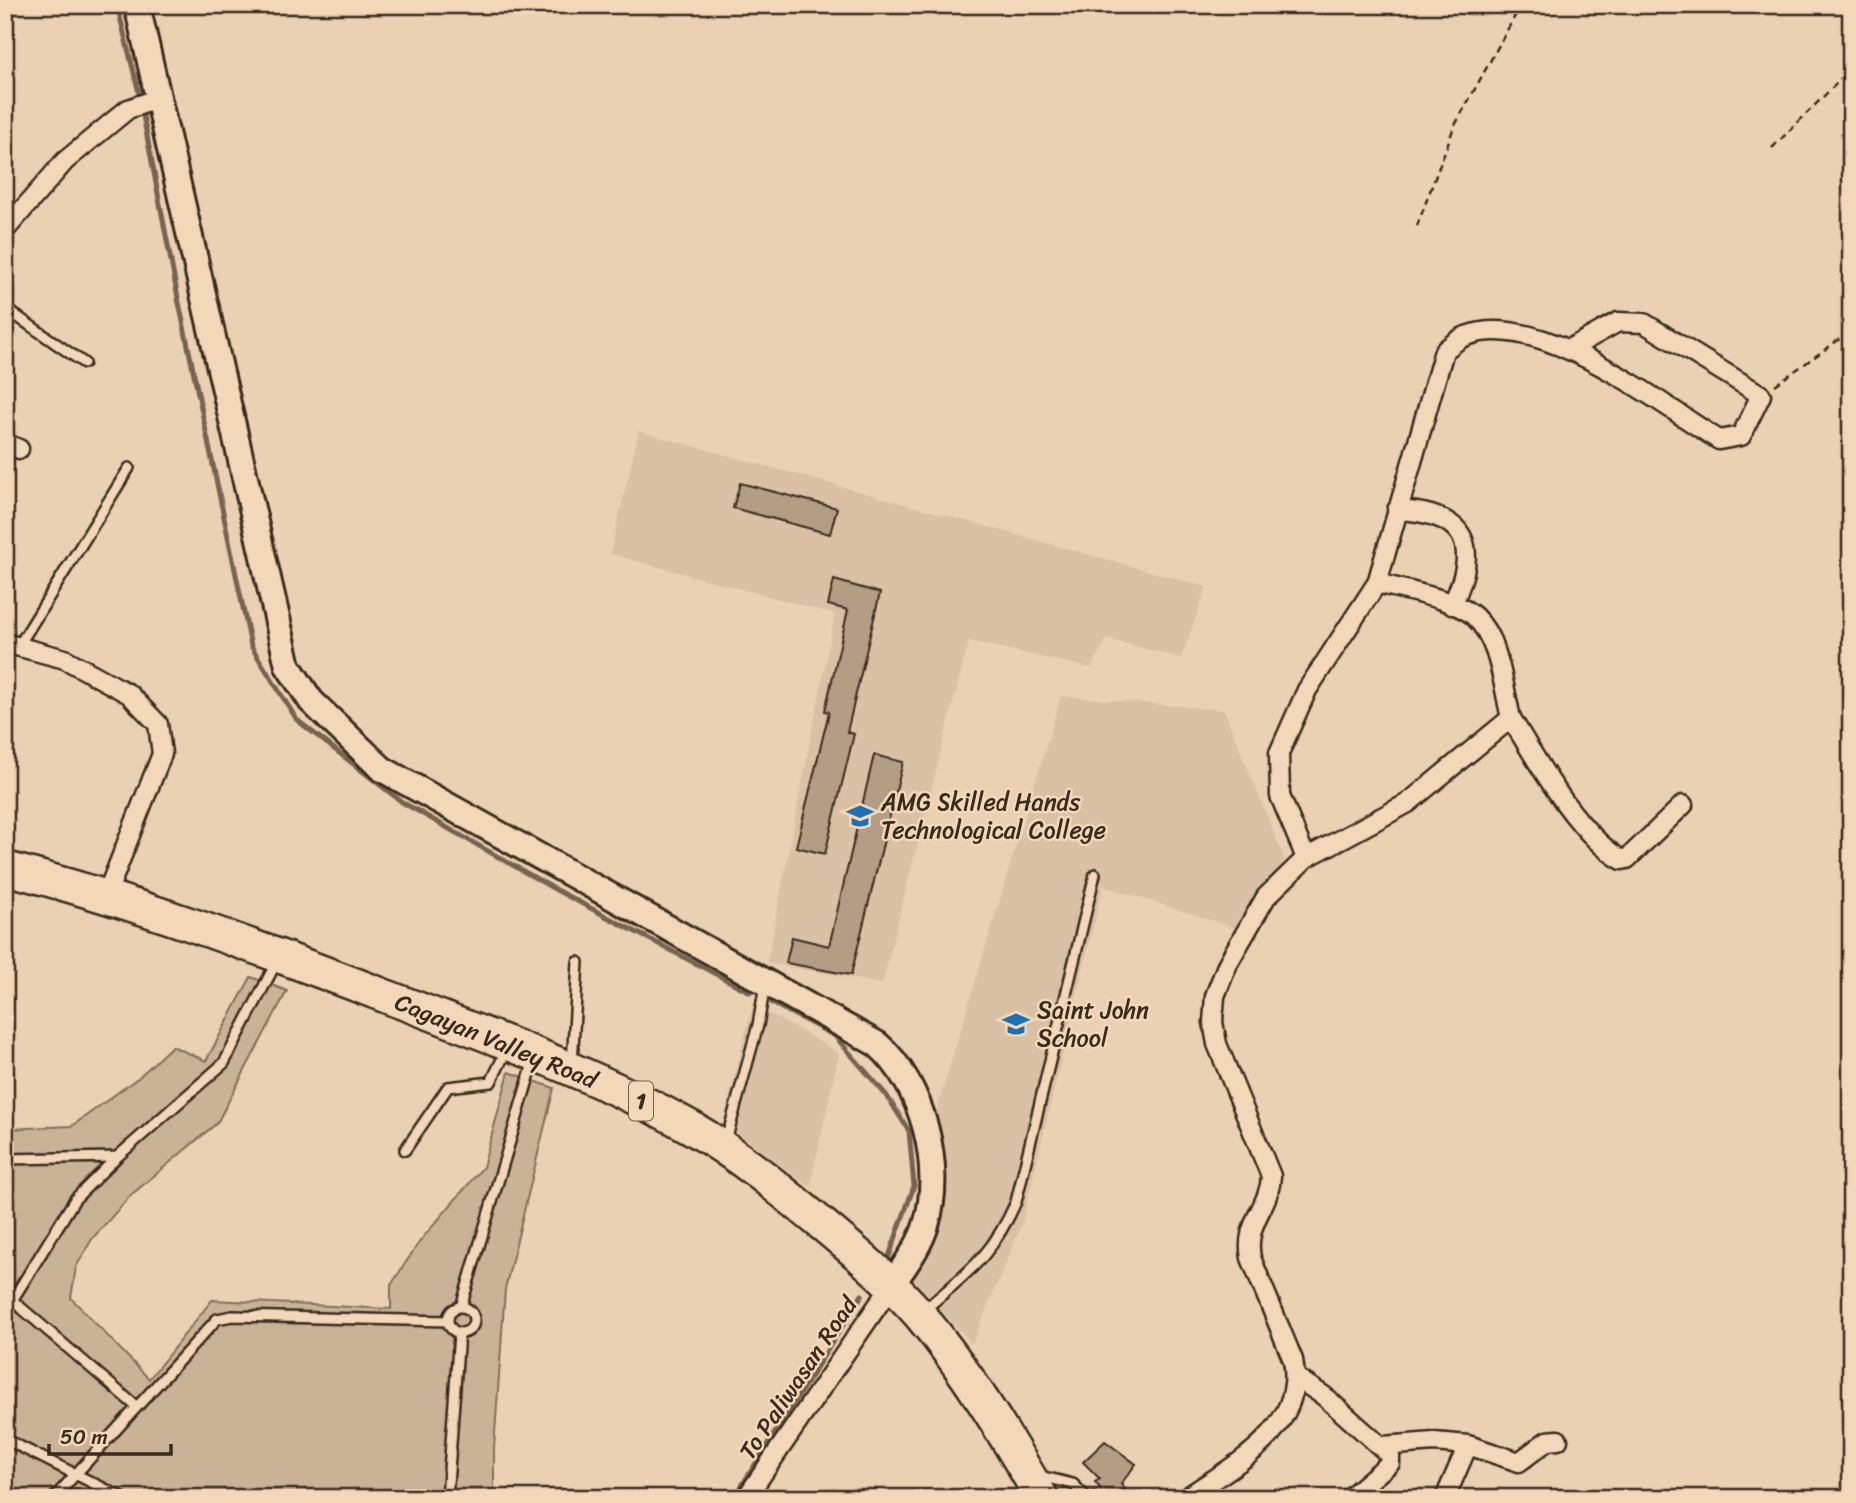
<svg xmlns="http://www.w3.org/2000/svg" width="1856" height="1503" font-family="Sriracha,sans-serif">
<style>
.built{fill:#dac1a5}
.green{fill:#cab297;stroke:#826e5a;stroke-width:2}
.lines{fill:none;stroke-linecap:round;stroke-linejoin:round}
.stream{stroke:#786452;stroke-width:5}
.building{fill:#b49d85;stroke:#3b2a1e;stroke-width:2}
.lane-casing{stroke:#3b2a1e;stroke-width:14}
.street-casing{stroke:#3b2a1e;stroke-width:23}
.secondary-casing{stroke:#3b2a1e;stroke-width:30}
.highway-casing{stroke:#3b2a1e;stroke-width:37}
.path{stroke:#3b2a1e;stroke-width:2.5;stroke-dasharray:7 5;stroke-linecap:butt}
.lane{stroke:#f2d8b9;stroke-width:9}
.street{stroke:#f2d8b9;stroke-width:18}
.secondary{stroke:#f2d8b9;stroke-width:24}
.highway{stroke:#f2d8b9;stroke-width:32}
.labels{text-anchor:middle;stroke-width:5;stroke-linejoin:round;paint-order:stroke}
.shield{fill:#f2d8b9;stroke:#725e4c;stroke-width:2}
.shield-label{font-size:23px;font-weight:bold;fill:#3b2a1e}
.poi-label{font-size:24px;fill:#3b2a1e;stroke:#f2d8b9;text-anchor:start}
.street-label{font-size:24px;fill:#3b2a1e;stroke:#f2d8b9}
</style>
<rect width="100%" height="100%" fill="#ebd1b3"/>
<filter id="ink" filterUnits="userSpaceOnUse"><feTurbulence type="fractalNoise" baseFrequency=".0143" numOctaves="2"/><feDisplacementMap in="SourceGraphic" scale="14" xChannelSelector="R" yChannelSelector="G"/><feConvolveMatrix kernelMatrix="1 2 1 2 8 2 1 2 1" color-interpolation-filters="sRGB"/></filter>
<g filter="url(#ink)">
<path class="built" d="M639,431L1207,587L1181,658L1107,639L1091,668L969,641L882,984L767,963L835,614L610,554Z
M1061,696L1224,710L1285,860L1236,928L1103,886L1021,1227L972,1344L912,1280L927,1235L934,1119Z
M753,1004L839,1053L810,1187L723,1122Z"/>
<path class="green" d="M251,977L287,991L217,1123L131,1195L92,1239L76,1267L71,1298L149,1379L212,1300L391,1309V1285L420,1241L483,1167L509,1072L554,1088L505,1289L494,1448V1498H5V1129L72,1126L139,1077L172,1046L206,1061Z"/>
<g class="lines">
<path class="stream" d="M117,5L140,97
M142,110L178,298L251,646L297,720L402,802L558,891L750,992
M772,1003L835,1036L887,1096L909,1131L914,1186L888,1259
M734,1498L862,1295"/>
</g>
<path class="building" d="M740,483L837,508L830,534L733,508Z
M834,580L880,593L847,732L854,734L825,854L796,847L829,712L825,711L848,610L828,605Z
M874,755L903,762L851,975L786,963L792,937L829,946Z
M1105,1441L1136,1464L1121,1484L1132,1498H1092L1091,1493L1100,1488L1095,1482L1100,1479L1083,1462Z"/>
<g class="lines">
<g class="lane-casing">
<path id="lane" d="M5,308L84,363
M18,647L129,468
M572,1064L578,962
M726,1141L758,1025L765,985
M405,1150L448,1087L491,1082L507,1049
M5,1159L117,1157
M12,1300L137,1407
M448 1320a13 13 0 1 1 26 0a13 13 0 1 1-26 0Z
M461,1307L534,1060
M923,1311C968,1272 991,1258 1016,1202L1095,874
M5,1312L75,1199L117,1157L224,1063L277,961
M5,1439L123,1498
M1036,1475L1073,1484L1085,1496
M54,1498L217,1319L232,1316L448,1321
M447,1498L459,1333"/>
</g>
<g class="street-casing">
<path id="street" d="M5,230L65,161L128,109L157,99
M5,443L19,449
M1397,510C1466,513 1481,544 1452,605
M5,643L65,659L129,694L158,724L162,754L106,896
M1511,718C1537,761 1578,835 1622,860L1627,859L1683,805
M1306,858L1280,796L1279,753L1307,690L1377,583
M1297,1378L1324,1396L1390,1455V1463L1349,1498
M1468,1445L1519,1462L1547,1441L1558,1440
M1383,1446L1434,1442L1468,1445L1445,1498
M746,1498L891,1286
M1186,1498C1234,1465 1306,1429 1293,1360L1251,1258C1244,1222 1270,1207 1271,1176L1217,1044L1213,1022L1215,996L1228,963L1266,897L1306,858L1408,803L1511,718C1503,686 1500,640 1474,616C1455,599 1403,590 1377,583L1444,351C1450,346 1458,339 1466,336C1538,308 1659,403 1719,440L1741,436L1761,395L1644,323L1618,322L1571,348"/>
</g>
<g class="secondary-casing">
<path id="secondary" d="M137,5L288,666L311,701L382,769L877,1044C923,1083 944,1168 926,1225C919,1248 904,1266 891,1286"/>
</g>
<g class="highway-casing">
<path id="highway" d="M5,868C133,901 257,947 380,994C486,1035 594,1073 692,1128C739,1155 782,1191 823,1225C857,1253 891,1282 920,1315C967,1371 1005,1435 1042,1498"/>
</g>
<path class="path" d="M1772,148L1851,69
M1417,226L1454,127L1521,5
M1775,385L1851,331"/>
<use href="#lane" class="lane"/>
<use href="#street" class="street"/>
<use href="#secondary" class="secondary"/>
<use href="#highway" class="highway"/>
</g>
</g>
<defs>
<g id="university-bare" transform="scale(2.1)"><path d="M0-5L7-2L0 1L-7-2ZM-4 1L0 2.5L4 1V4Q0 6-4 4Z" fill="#1f6fb2" stroke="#f2d8b9" stroke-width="2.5" paint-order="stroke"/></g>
<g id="school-bare" transform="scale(2.1)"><path d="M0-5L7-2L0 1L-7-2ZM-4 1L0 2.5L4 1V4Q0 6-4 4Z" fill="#1f6fb2" stroke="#f2d8b9" stroke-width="2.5" paint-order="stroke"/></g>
</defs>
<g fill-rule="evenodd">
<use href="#university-bare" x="860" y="816"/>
<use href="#school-bare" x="1016" y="1024"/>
</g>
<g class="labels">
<rect class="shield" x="629" y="1081.5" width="24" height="39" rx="5"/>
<g class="shield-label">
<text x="641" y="1109">1</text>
</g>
<g class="poi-label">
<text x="881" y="810">AMG Skilled Hands<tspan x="881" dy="28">Technological College</tspan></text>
<text x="1037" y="1018">Saint John<tspan x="1037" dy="28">School</tspan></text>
</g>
<g class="street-label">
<text transform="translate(496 1041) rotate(22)" y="8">Cagayan Valley Road</text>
<text transform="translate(798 1378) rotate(-56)" y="8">To Paliwasan Road</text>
</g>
</g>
<rect width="1856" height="1503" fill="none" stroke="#f2d8b9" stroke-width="28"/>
<rect x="14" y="14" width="1828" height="1475" fill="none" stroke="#3b2a1e" stroke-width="2.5" filter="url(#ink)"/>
<path d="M49 1444v10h122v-10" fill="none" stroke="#3b2a1e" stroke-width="3.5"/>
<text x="60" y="1444" font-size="21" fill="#3b2a1e" stroke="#f2d8b9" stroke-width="5" paint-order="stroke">50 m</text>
</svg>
